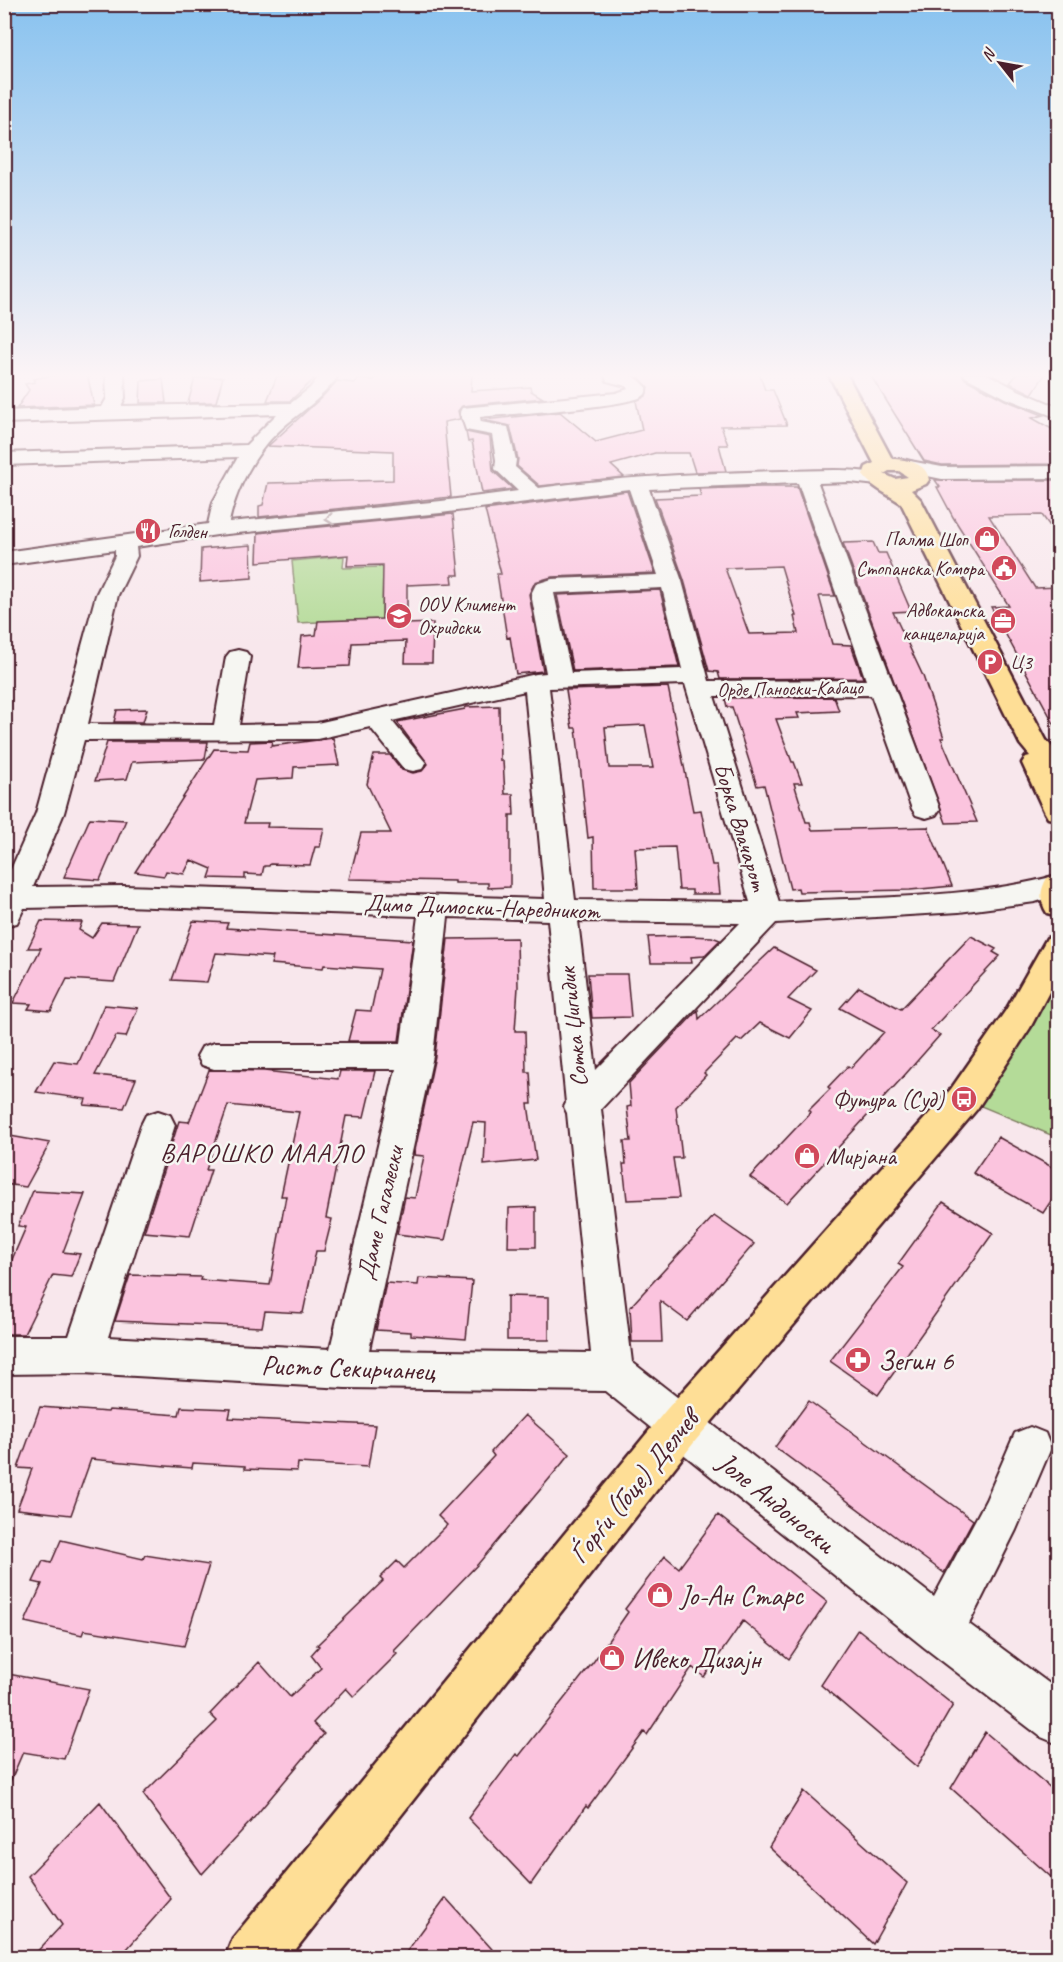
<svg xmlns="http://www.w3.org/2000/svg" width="1063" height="1962" font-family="Caveat,sans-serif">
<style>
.green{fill:#b4db98;stroke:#7f7d62;stroke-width:1.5}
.building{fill:#fbc4de;stroke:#4a1f2b;stroke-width:1.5;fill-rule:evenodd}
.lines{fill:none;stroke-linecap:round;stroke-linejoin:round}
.minor-casing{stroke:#4a1f2b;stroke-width:4}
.major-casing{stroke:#4a1f2b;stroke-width:5}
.minor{fill:#f6f6f2;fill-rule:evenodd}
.major{fill:#fede96;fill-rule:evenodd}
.oneway{stroke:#a99598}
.labels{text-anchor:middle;stroke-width:5;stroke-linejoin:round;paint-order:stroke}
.far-poi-label{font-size:20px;fill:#4a1f2b;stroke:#f6f6f2;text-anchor:start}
.far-street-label{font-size:20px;fill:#4a1f2b;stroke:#f6f6f2}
.street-label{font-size:24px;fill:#4a1f2b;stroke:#f6f6f2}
.poi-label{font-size:24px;fill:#4a1f2b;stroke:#f6f6f2;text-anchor:end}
.quarter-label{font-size:27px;letter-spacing:1.5px;fill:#4a1f2b;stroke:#f6f6f2}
.near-poi-label{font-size:28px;fill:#4a1f2b;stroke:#f6f6f2;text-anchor:start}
.near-street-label{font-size:28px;fill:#4a1f2b;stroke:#f6f6f2}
</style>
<rect width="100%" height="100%" fill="#f8e7ec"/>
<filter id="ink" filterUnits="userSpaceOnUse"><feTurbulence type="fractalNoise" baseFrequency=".0167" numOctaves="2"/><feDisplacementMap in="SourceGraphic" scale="12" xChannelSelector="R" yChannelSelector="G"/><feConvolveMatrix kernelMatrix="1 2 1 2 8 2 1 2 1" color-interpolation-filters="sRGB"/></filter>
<g filter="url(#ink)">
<path class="green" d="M344,556L343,568L383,567L382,619L298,623L292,561Z
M1058,985V1138L964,1099L1018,1019Z"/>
<path class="building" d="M65,373H87L94,405L17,408L29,390L25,384L35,382L33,379Z
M289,373H315L313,378H315L290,401H267L277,376H288Z
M629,373H759L765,390H773L787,425L721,426L728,445H719L726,471L695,472L689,453H655L611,465L624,477L540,486L517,466L518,459L510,426L483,420L560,412L596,442L642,430L636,401L646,396L648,387L639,377Z
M869,373H961L965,379L1005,400L1043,415L1032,418L1059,433V464L942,465L924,461Z
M1018,373H1046L1032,394L1010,383Z
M376,374H472L471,391L530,387L531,391L543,398L462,406L458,411L460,419L444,422L451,497L259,517V506L263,505L268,483L393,480V451L268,446L321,398L337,381L355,383L358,379L374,380Z
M223,377L216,402L188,403L195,378Z
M163,379L166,403H140L141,381Z
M466,432L490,437L493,471L513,489L482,493L472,441L468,442Z
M935,480H1059V539L1042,515L989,516L1035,588L1059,587V733L991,607L1009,606L953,517L937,487H940Z
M761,487H797L835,596H819L832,644L851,645L863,678L720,679L718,672L709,671L684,580L655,498L701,496L699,489ZM781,566L796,616H794L798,633L749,634L725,568Z
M627,491L655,573L552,577L535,582L529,594L543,671L516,674L510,637L507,638L497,574H501L485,510Z
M453,514L459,575H452L453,583L407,585V624L433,623L432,663H405L406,641L352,643L350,666L298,668L302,636L316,635L318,621L382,619L383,565L347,566L348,555L257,562L258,533Z
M873,542L878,553H886L911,611L893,612L923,676L944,738H941L977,822L946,823L843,543Z
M251,545L252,578L200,582L201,549Z
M660,590L679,667L573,671L557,595Z
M668,687L693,811L701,810L712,865H717L720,894H692V890H679L675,847L635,848L638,888H594L593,837L588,838L576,728H572L566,690ZM645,725L653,768H609L605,727Z
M834,697L839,711L797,713L799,718L776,719L792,762H794L802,783H794L806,822H810L812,830L928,827L952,886L910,890L799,892L798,888L790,889L764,785L757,786L732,707H727L725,698Z
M499,706L500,761H503L505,794H513L514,815H510V887L488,888V883H455V881L349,879L361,833H391L367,784L374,755H390L402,770L413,773L422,771L428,764L397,722L465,709L466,707Z
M147,709L143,722H114L117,710Z
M333,738L339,765L294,767L293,778L255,780L244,823H268L267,827L324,828L320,847H315L310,865L270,864L269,866H264L262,875L245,874V879L209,878L212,869L191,860L184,874L166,871L164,876L135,872L214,749L248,750L250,742L272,741L271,746Z
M107,742H208L205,759L132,762L127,779L95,781Z
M90,818L126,820L100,880L64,877Z
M41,921L82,922L79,930L92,938L102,923L138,924L114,982L67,979L51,1011L28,1009L31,1004L13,1003L41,948H28Z
M193,921L228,923L226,928L413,940L399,1041H348L356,1010L371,1011L380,969L324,965L323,968L271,964L273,957L216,953L207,982L172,980Z
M688,936L712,937L720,940L704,956L691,957L692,963H651L648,937Z
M971,936L996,949L993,952L1000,956L931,1030L940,1035L903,1077L787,1203L750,1177L811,1112L809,1110L830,1089L828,1087L848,1066L851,1068L884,1032L840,1008L859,987L901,1009Z
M517,938L518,987L515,1031H525L526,1072H530L532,1104H528L536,1160L484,1165L486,1123L473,1122L445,1240L397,1234L405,1197L415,1198L424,1156L414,1155L435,1056L448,939Z
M774,948L816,970L788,999L812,1011L790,1038L760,1023L741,1041L737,1039L704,1073L706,1075L676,1107L682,1158H673L679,1198L627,1200L623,1164H626L624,1141H631L627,1107L631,1106L629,1083L698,1010L699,1019Z
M588,974H627L631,1017L592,1018Z
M104,1005L138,1008L126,1037L116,1036L95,1075L136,1079L124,1108L84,1105L86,1099L36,1092L54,1061L78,1064Z
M209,1070L264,1071L338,1079L340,1071H375L364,1117L346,1116L326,1218L332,1219L324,1251H316L303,1313L265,1311L262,1327L115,1321L130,1275L201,1277L200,1280L270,1285L286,1196H281L299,1112L228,1105L206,1170H211L190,1236L144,1232L179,1121L189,1122Z
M10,1136L50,1143L26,1187L4,1184V1146Z
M998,1137L1059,1171V1189L1043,1213L973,1173Z
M33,1191L85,1194L63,1252L80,1254L71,1277L53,1275L24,1334H4V1278L26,1227L18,1226Z
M943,1202L993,1233L878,1395L830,1361L903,1267L898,1264Z
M536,1207V1247H508L509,1208Z
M714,1216L754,1244L687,1321L660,1301L662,1342H632L630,1307Z
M419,1278L472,1281L466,1339L411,1335V1332L376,1330L386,1283L418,1285Z
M507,1296L549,1297V1340H507Z
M809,1401L973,1520L944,1573L775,1447Z
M40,1407L108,1412L109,1410L179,1415L181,1407L231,1409L229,1418L375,1425L368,1467L298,1463L297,1471L245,1469V1466L193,1463L192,1468L166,1466L91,1459L71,1515L17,1509L32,1469L18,1468Z
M525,1415L570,1454L478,1564L394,1651L397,1654L354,1697L346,1688L313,1723L324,1734L252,1820L202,1874L143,1794L217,1721L210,1714L259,1662L290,1697L321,1668L311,1655L319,1646L317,1645L383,1581L380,1578L397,1561L404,1568L447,1525L438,1516L494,1456L491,1452Z
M718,1515L827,1602L789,1659L743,1621L704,1677L692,1667L647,1735L644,1732L588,1808L586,1806L531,1884L468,1818L516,1754L519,1756L594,1661L628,1612L625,1609L665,1556L679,1568Z
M61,1540L143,1559L145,1555L209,1565L184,1646L84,1630L82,1635L25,1622L42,1584L33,1582L43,1561L51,1563Z
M858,1629L953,1705L917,1767L821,1685Z
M8,1674L89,1689L64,1759L23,1752L4,1796V1684Z
M985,1732L1059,1795V1884L951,1788Z
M804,1791L907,1883L873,1944L769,1847Z
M100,1802L171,1899L119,1958H31L62,1925L28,1876Z
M446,1898L500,1958H402Z"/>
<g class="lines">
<g class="minor-casing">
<path id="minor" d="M106,373H124L125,398L121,406L291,403L310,388L322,373H340C325,397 301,411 280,430C255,452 236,489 229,522L441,501L518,491L495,469L496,460L492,435L466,430L460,412L462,408L616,393L628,389L626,386L607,381L604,373C620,373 636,373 646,387C646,391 647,393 643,396C628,407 506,414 480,417L481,422L508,427L516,460L515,467L539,488C620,477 701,473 783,471C816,471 851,467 884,475L887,479L884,483L877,485L850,482L818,483L940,809L936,815L926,818L916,815L912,809L871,695L714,696L779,902C869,897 972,899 1058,875V895L1035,902L959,912L776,923L601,1109L632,1362L934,1597L986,1500L1015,1433L1030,1427L1045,1433L1051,1448L1016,1530L969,1624L1058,1690V1744L1041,1737L925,1648L605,1391L345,1388L83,1373L4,1374V1336H69L141,1125L146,1115L158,1111L170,1115L175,1125L108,1337L330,1349L396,1069H214L202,1065L197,1056L202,1047L214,1043H401L418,916L124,906L24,908L17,923L4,926V885L36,813L96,595L115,556V550L4,565V552L208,524L213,502L238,457L4,465V453L246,445L277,414L4,423V411L102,407L107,398ZM798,483L866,680L709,681L682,581L649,489ZM629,489L658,575L552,579L536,584L531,594L546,673L536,674L317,723L239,725L250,657L246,652L238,650L230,652L226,657L214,725L88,724L118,595L137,556L136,547L217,535L441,513ZM662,588L682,669L571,673L554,593ZM685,684L750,902L575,900L549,688ZM525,691L545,899L124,886L33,887L64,813L84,740L317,739L370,727L404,769L413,771L422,769L426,763L392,721ZM448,917L548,920L566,1103L564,1107L567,1113L591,1353L369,1350L433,1056ZM578,921L740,923L596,1070Z
M963,373H985L1018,390L1058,407V418L1006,398L966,377Z
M910,461L942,467L1058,466V478L942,479L903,471L900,467L903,463Z"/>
</g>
<g class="major-casing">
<path id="major" d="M828,373H846L892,459C907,459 927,463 929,480L926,484L911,490L921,500L1046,740L1058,754V820L1048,818L1044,811L1022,763L1026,757L1030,756L1020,744L901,503C889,495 870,486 863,475L866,467L874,463ZM889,471H899L908,477L895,479L884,474Z
M1058,875V916L1047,913C1039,900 1040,890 1047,878Z
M1058,935V975L1030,1028L977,1109L696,1440L289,1958H225L233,1938L666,1410L951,1089L1006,1010L1047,938Z"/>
</g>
<use href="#minor" class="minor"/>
<use href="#major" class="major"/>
</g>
<defs><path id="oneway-chevron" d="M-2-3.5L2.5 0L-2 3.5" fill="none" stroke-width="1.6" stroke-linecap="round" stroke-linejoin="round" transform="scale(1.5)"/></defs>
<use class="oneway" href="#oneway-chevron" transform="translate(329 519) rotate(174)"/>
</g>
<linearGradient id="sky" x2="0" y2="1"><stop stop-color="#88c2ef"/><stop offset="0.58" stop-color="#fcf4f6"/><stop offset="1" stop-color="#fcf4f6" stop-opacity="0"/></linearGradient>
<rect width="1063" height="647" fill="url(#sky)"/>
<defs>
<g id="restaurant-disc" transform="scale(1.35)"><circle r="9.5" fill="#d1495b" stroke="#f6f6f2"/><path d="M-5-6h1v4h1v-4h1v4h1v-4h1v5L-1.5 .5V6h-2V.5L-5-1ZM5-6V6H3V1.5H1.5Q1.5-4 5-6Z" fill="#fff"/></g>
<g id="shop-disc" transform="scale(1.35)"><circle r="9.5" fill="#d1495b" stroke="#f6f6f2"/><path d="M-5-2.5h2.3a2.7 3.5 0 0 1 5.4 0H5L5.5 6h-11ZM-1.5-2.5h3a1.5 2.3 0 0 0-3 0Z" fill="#fff"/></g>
<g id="civic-disc" transform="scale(1.35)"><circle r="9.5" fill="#d1495b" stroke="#f6f6f2"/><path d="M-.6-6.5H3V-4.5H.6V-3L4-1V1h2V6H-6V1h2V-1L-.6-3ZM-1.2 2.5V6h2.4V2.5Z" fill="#fff"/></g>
<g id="school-disc" transform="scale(1.35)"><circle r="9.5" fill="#d1495b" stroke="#f6f6f2"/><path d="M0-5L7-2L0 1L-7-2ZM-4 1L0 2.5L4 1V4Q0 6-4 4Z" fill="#fff"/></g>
<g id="office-disc" transform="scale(1.35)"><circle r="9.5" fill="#d1495b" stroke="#f6f6f2"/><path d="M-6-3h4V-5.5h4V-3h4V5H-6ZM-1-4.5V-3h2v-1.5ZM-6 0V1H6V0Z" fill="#fff"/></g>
<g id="parking-disc" transform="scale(1.35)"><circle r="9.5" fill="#d1495b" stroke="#f6f6f2"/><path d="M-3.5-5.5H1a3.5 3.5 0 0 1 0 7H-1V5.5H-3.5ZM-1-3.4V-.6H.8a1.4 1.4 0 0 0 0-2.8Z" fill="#fff"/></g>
<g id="bus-disc" transform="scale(1.35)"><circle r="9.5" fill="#d1495b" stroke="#f6f6f2"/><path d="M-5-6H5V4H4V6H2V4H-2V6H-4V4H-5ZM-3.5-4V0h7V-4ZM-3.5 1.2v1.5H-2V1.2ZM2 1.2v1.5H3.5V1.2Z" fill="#fff"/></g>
<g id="pharmacy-disc" transform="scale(1.35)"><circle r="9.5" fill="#d1495b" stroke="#f6f6f2"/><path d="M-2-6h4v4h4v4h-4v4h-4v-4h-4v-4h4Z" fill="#fff"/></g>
</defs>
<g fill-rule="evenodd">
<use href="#restaurant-disc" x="148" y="531"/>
<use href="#shop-disc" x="987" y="539"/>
<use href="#civic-disc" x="1004" y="568"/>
<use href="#school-disc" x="399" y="616"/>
<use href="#office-disc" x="1003" y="621"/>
<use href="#parking-disc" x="990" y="662"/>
<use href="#bus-disc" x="964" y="1099"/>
<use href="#shop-disc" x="807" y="1156"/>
<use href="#pharmacy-disc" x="858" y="1360"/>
<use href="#shop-disc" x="660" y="1595"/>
<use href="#shop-disc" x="612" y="1658"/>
</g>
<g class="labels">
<g class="far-poi-label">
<text x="168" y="538">Голден</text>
<text x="968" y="546" text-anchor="end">Палма Шоп</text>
<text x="984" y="575" text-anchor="end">Стопанска Комора</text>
<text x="418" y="611">ООУ Климент<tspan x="418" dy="23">Охридски</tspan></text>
<text x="984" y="617" text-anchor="end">Адвокатска<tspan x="984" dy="23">канцеларија</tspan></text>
<text x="1010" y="669">Ц3</text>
</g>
<g class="far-street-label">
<text transform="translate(790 688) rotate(-1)" y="7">Орде Паноски-Кабацо</text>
</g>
<g class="street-label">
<text transform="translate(741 827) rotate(73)" y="8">Борка Влачарот</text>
<text transform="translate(482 907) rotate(2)" y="8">Димо Димоски-Наредникот</text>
<text transform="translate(573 1027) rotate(-96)" y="8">Сотка Џигидик</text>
<text transform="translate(380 1213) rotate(-77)" y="8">Даме Гагалески</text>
</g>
<g class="poi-label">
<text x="944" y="1107">Футура (Суд)</text>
<text x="826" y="1164" text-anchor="start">Мирјана</text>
</g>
<g class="quarter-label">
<text x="262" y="1162">ВАРОШКО МААЛО</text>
</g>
<g class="near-poi-label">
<text x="878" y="1370">Зегин 6</text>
<text x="680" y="1605">Јо-Ан Старс</text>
<text x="632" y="1668">Ивеко Дизајн</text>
</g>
<g class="near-street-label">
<text transform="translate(348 1367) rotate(2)" y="10">Ристо Секирчанец</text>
<text transform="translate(633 1486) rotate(-51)" y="10">Ѓорѓи (Гоце) Делчев</text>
<text transform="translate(777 1502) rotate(39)" y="10">Јоле Андоноски</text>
</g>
</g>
<rect width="1063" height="1962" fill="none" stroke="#f6f6f2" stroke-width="24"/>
<rect x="12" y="12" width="1039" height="1938" fill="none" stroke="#4a1f2b" stroke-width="2" filter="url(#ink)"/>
<g transform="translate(1000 63) rotate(301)" stroke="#f6f6f2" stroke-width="4.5" paint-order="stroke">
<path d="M0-4.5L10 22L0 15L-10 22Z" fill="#4a1f2b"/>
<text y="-9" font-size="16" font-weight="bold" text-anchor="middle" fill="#4a1f2b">N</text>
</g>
</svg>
